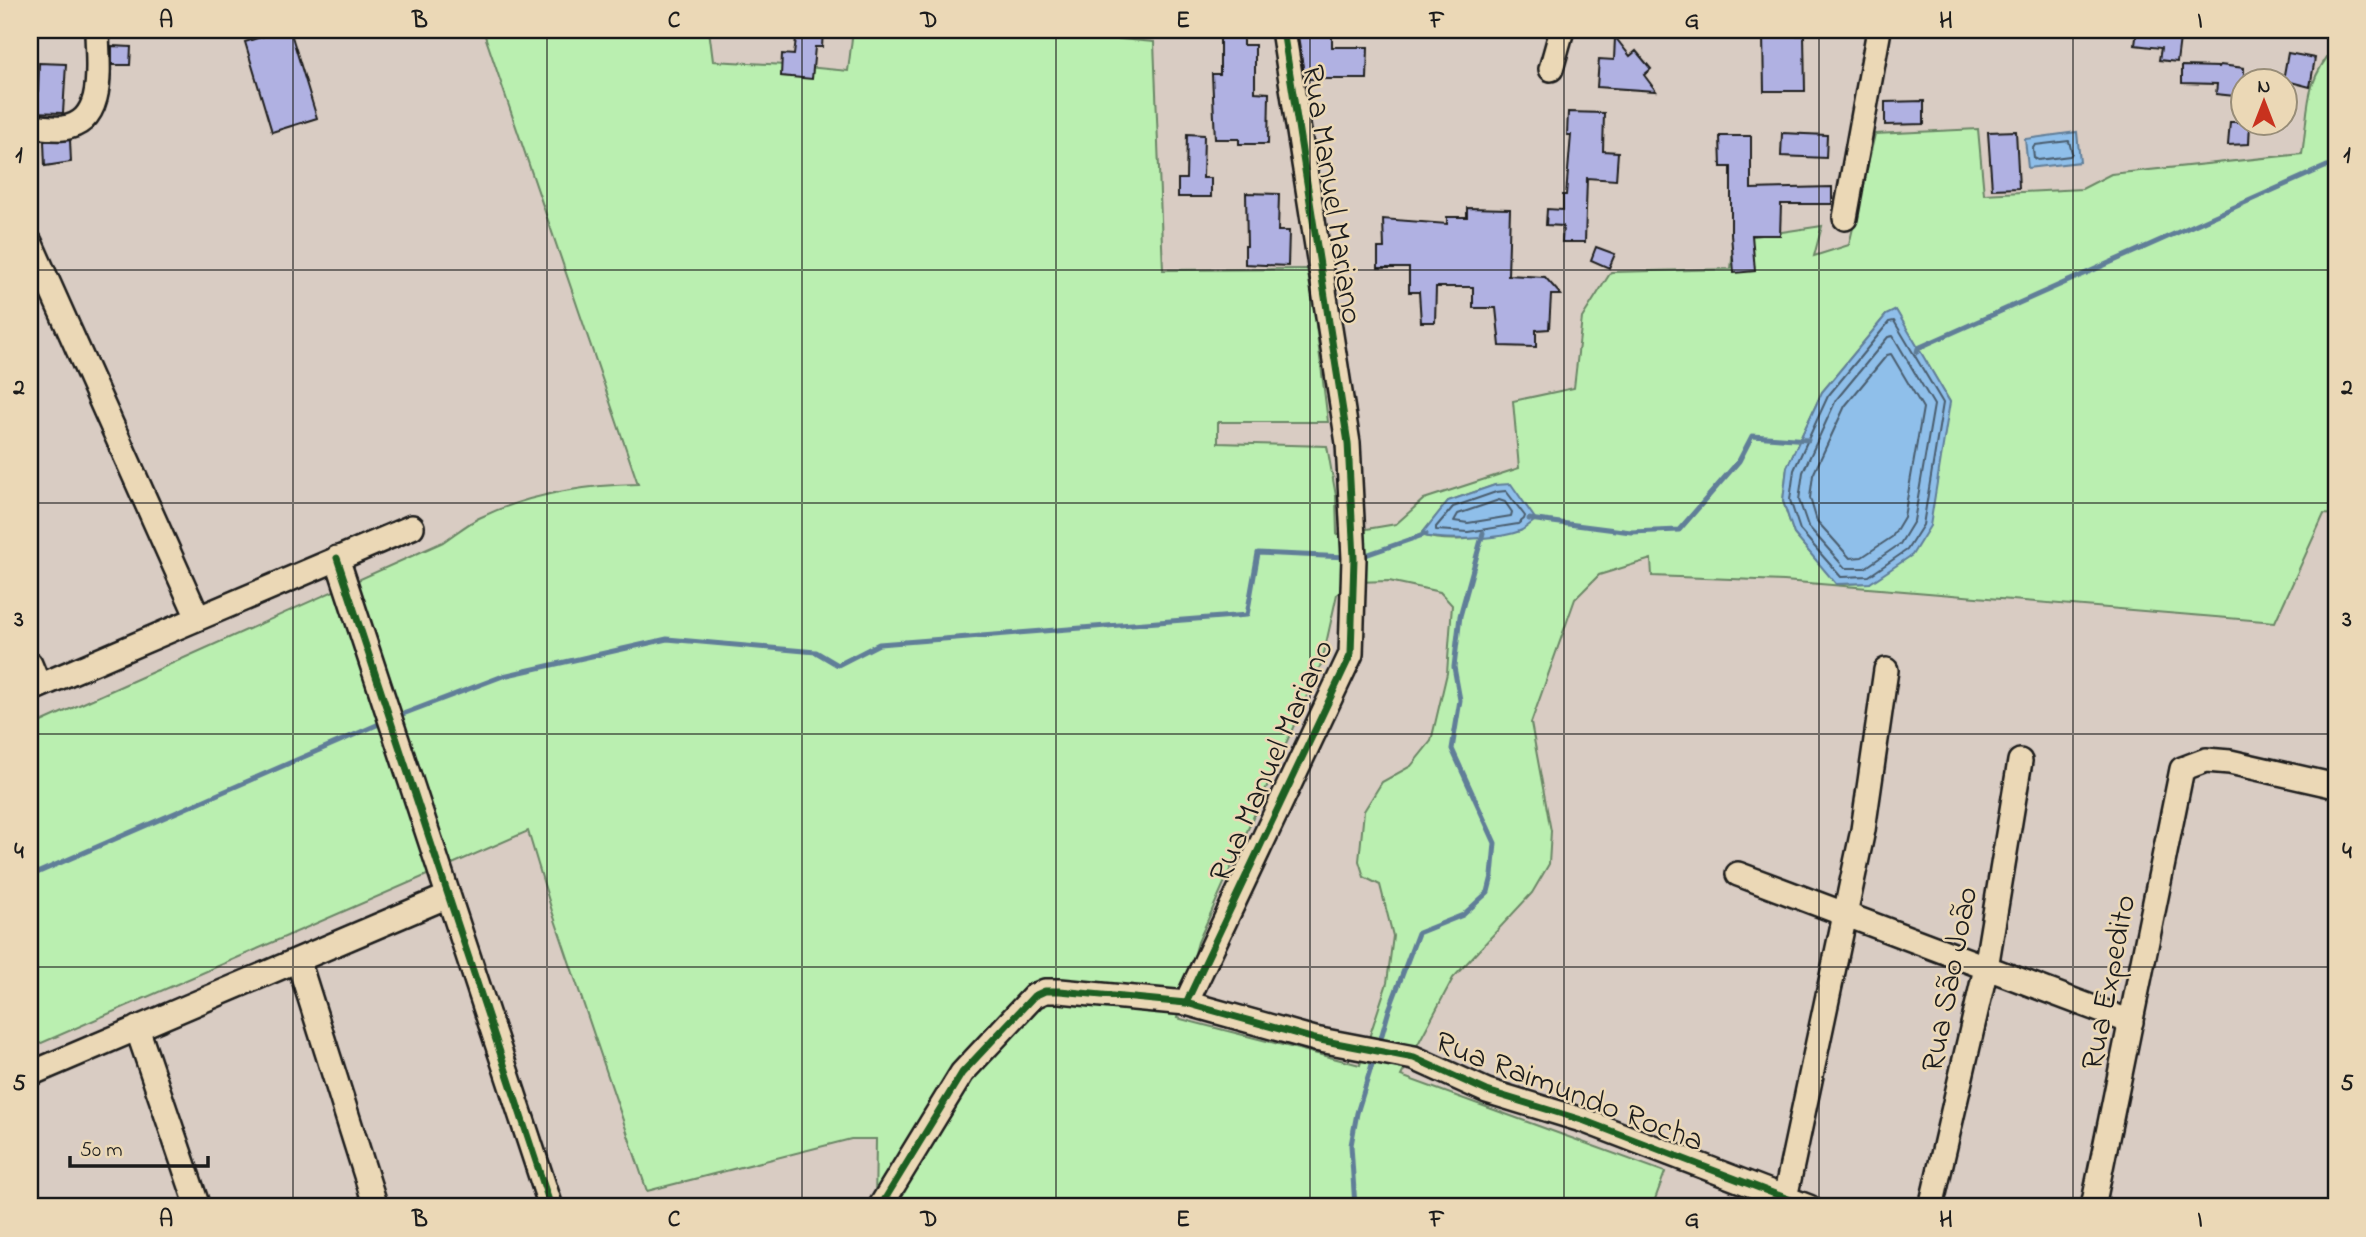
<svg xmlns="http://www.w3.org/2000/svg" width="2366" height="1237" font-family="'Indie Flower',sans-serif">
<style>
.green{fill:#baefb0;stroke:#6b8666;stroke-width:2;fill-rule:evenodd}
.water{fill:#8fbfea;stroke:#617e98;stroke-width:2}
.lines{fill:none;stroke-linecap:round;stroke-linejoin:round}
.shore{stroke:#4a5d6e;stroke-width:2}
.stream{stroke:#617e98;stroke-width:5}
.building{fill:#b0b1e2;stroke:#1c1c1c;stroke-width:2}
.minor-casing{stroke:#1c1c1c;stroke-width:28}
.minor{stroke:#ebd8b6;stroke-width:23}
.cycleway-casing{stroke:#ebd8b6;stroke-width:11}
.cycleway{stroke:#1b5e20;stroke-width:7}
.grid{fill:none;stroke:#1c1c1c;stroke-width:2;stroke-opacity:0.55}
.labels{text-anchor:middle;stroke-width:5;stroke-linejoin:round;paint-order:stroke}
.street-label{font-size:32px;fill:#1c1c1c;stroke:#ebd8b6}
.neatline{fill:none;stroke:#1c1c1c;stroke-width:2.5}
.grid-label{font-size:23px;text-anchor:middle;font-weight:bold;fill:#1c1c1c}
</style>
<rect width="100%" height="100%" fill="#d9ccc3"/>
<filter id="ink" filterUnits="userSpaceOnUse"><feTurbulence type="fractalNoise" baseFrequency=".0143" numOctaves="2"/><feDisplacementMap in="SourceGraphic" scale="14" xChannelSelector="R" yChannelSelector="G"/><feConvolveMatrix kernelMatrix="1 2 1 2 8 2 1 2 1" color-interpolation-filters="sRGB"/></filter>
<g filter="url(#ink)">
<path class="green" d="M483,30H709L713,61L786,65L848,71L853,30H1065V34L1154,42L1163,270L1309,269L1328,422H1218V443L1327,446L1336,496L1337,534L1396,524L1424,499L1519,468L1513,401L1574,388L1582,318L1611,272L1731,269L1734,239L1822,226L1814,256L1849,245L1875,134L1978,129L1984,194L2082,189L2111,174L2302,154C2310,105 2302,87 2336,45V515L2324,514L2275,622L1784,581L1652,576L1651,559L1599,575L1575,599L1531,723L1551,831L1549,864L1532,893L1453,978L1401,1076L1665,1172L1654,1202L1663,1207H875L876,1139H851L647,1191L552,911L528,831L30,1048V727L443,542C455,534 467,524 479,518C529,494 584,485 638,484ZM1896,311L1950,402L1870,583L1837,584L1794,534L1783,501L1787,467L1822,392L1886,315ZM1495,485L1520,531C1488,536 1453,545 1421,535L1448,501ZM1389,581L1440,592L1452,605L1447,673L1431,741L1411,766L1382,782L1364,811L1359,861L1364,877L1380,885L1393,936L1387,983L1360,1065L1177,1018L1198,942L1322,662L1337,594L1355,582Z"/>
<path class="water" d="M2077,132L2080,162L2028,168L2025,139Z
M1896,310L1950,402L1930,526L1912,555L1870,583L1836,584L1794,534L1783,501L1787,467L1822,392L1886,315Z
M1511,484L1536,520C1531,523 1527,527 1522,530C1501,540 1442,541 1421,535L1448,501L1495,485Z"/>
<g class="lines">
<path class="shore" d="M2069,141L2072,153L2070,156L2038,160L2034,158L2033,148L2035,145Z
M1894,321L1943,403L1923,525L1907,550L1869,576L1841,577L1800,530L1790,500L1794,470L1828,396L1889,322Z
M1893,336L1934,405L1914,521L1900,544L1865,568H1845L1808,526L1799,500L1803,472L1836,400L1888,337Z
M1891,354L1923,408L1904,517L1892,537L1862,557L1850,558L1817,521L1810,498L1813,475L1845,406L1887,355Z
M1506,491L1525,516L1524,519L1518,524L1468,532L1436,530V527L1453,507L1496,492Z
M1499,500L1505,502L1512,512L1511,516L1468,523L1454,521L1458,514Z"/>
<path class="stream" d="M1917,352L1918,348L2336,162
M1529,519L1631,532L1679,530L1739,461L1752,436L1808,440
M1360,557L1426,534
M395,717L503,676L667,639L816,652L838,665L879,644L1247,615L1258,553L1347,557
M30,876L386,721
M1379,1045L1389,1010L1418,933L1463,915L1488,892L1492,876L1495,843L1452,749L1460,700L1454,667L1460,616L1483,533
M1355,1207L1351,1145L1357,1113L1374,1058"/>
</g>
<path class="building" d="M272,30H290L317,118L272,132L245,42L273,33Z
M797,30H823L822,47H815L812,79L781,76L782,54L794,55Z
M1220,30H1243V45H1255V92L1269,93L1268,144H1239V139H1215L1212,74H1220Z
M1297,30H1332V47H1368L1367,79H1305Z
M2137,30H2181L2177,62L2159,60L2161,48L2135,45Z
M1804,35L1805,91H1764L1763,36Z
M1615,37L1630,56L1636,51L1651,69L1644,75L1656,91L1597,87L1599,59L1614,60Z
M112,46L131,47L130,65H112Z
M2288,53L2315,58L2310,87L2283,80Z
M39,63L66,64L63,113L30,112V92H38Z
M2220,65L2244,68V97L2216,94L2217,84L2182,83V66L2219,67Z
M1924,101V124L1885,125V102Z
M1568,112L1604,113L1603,151L1618,152L1616,180L1587,178L1585,242H1562L1563,226L1546,225L1547,209L1563,210V195H1566L1571,135H1567Z
M2230,122H2250L2249,144L2228,145Z
M2016,131L2019,188L1992,189L1988,132Z
M1782,133L1827,135L1826,158L1781,156Z
M1187,134L1204,135L1203,178H1211V197H1178V179H1186Z
M1720,136H1751V189L1832,187V204H1781L1780,235H1752L1755,271L1734,273L1731,234V167H1721Z
M70,140L71,162L45,166L44,141Z
M1246,193L1279,194L1278,231H1289L1288,266L1245,264V246H1247Z
M1467,208L1510,209L1508,275L1545,277L1561,295H1551L1549,329L1536,330V347L1500,346L1496,308H1473V287H1436L1435,322H1421L1419,292H1409V268H1378V248H1384L1383,219L1447,224V217H1467Z
M1596,247L1615,254L1609,268L1591,260Z"/>
<g class="lines">
<g class="minor-casing">
<path id="minor" d="M1551,69L1562,30
M30,126C40,126 52,129 63,128C108,122 97,62 97,30
M1845,218L1879,30
M30,242L198,618
M337,558L551,1207
M30,664L39,686
M30,690L412,527
M1738,874L2131,1022
M298,960L376,1207
M1186,1003L1315,1039L1414,1058L1487,1091L1585,1121L1809,1207
M137,1028L198,1207
M30,1074L448,896
M1785,1198L1863,830L1886,670
M880,1207L962,1073L1034,996L1045,991H1060L1186,1003L1351,654L1354,558L1348,443L1283,30
M1931,1207L1986,968L2020,761
M2093,1207L2182,769L2206,760L2230,762L2336,786"/>
</g>
<use href="#minor" class="minor"/>
<g class="cycleway-casing">
<path id="cycleway" d="M337,558L551,1207
M1186,1003L1315,1039L1414,1058L1487,1091L1585,1121L1809,1207
M880,1207L962,1073L1034,996L1045,991H1060L1186,1003L1351,654L1354,558L1348,443L1283,30"/>
</g>
<use href="#cycleway" class="cycleway"/>
</g>
</g>
<path class="grid" d="M293,30V1207M547,30V1207M802,30V1207M1056,30V1207M1310,30V1207M1564,30V1207M1819,30V1207M2073,30V1207M30,270H2336M30,503H2336M30,734H2336M30,967H2336"/>
<g class="labels">
<g class="street-label">
<text transform="translate(1334 194) rotate(81)" y="11">Rua Manuel Mariano</text>
<text transform="translate(1270 760) rotate(-66)" y="11">Rua Manuel Mariano</text>
<text transform="translate(1948 979) rotate(-79)" y="11">Rua São João</text>
<text transform="translate(2107 982) rotate(-79)" y="11">Rua Expedito</text>
<text transform="translate(1570 1090) rotate(21)" y="11">Rua Raimundo Rocha</text>
</g>
</g>
<rect width="2366" height="1237" fill="none" stroke="#ebd8b6" stroke-width="77"/>
<g transform="translate(2264 102)"><circle r="33" fill="#ebd8b6" stroke="#988d78" stroke-width="2"/>
<path d="M0-5L12 26L0 18L-12 26Z" fill="#c8321e"/>
<text y="-10" font-size="19" font-weight="bold" text-anchor="middle" fill="#1c1c1c">N</text>
</g>
<path d="M70 1156v10h138v-10" fill="none" stroke="#1c1c1c" stroke-width="3.5"/>
<text x="80" y="1156" font-size="21" fill="#1c1c1c" stroke="#ebd8b6" stroke-width="5" paint-order="stroke">50 m</text>
<rect x="38" y="38" width="2290" height="1160" class="neatline"/>
<g class="grid-label">
<text x="166" y="27">A</text>
<text x="420" y="27">B</text>
<text x="674" y="27">C</text>
<text x="929" y="27">D</text>
<text x="1183" y="27">E</text>
<text x="1437" y="27">F</text>
<text x="1692" y="27">G</text>
<text x="1946" y="27">H</text>
<text x="2200" y="27">I</text>
<text x="19" y="162">1</text>
<text x="2347" y="162">1</text>
<text x="19" y="394">2</text>
<text x="2347" y="394">2</text>
<text x="19" y="626">3</text>
<text x="2347" y="626">3</text>
<text x="19" y="858">4</text>
<text x="2347" y="858">4</text>
<text x="19" y="1090">5</text>
<text x="2347" y="1090">5</text>
<text x="166" y="1226">A</text>
<text x="420" y="1226">B</text>
<text x="674" y="1226">C</text>
<text x="929" y="1226">D</text>
<text x="1183" y="1226">E</text>
<text x="1437" y="1226">F</text>
<text x="1692" y="1226">G</text>
<text x="1946" y="1226">H</text>
<text x="2200" y="1226">I</text>
</g>
</svg>
